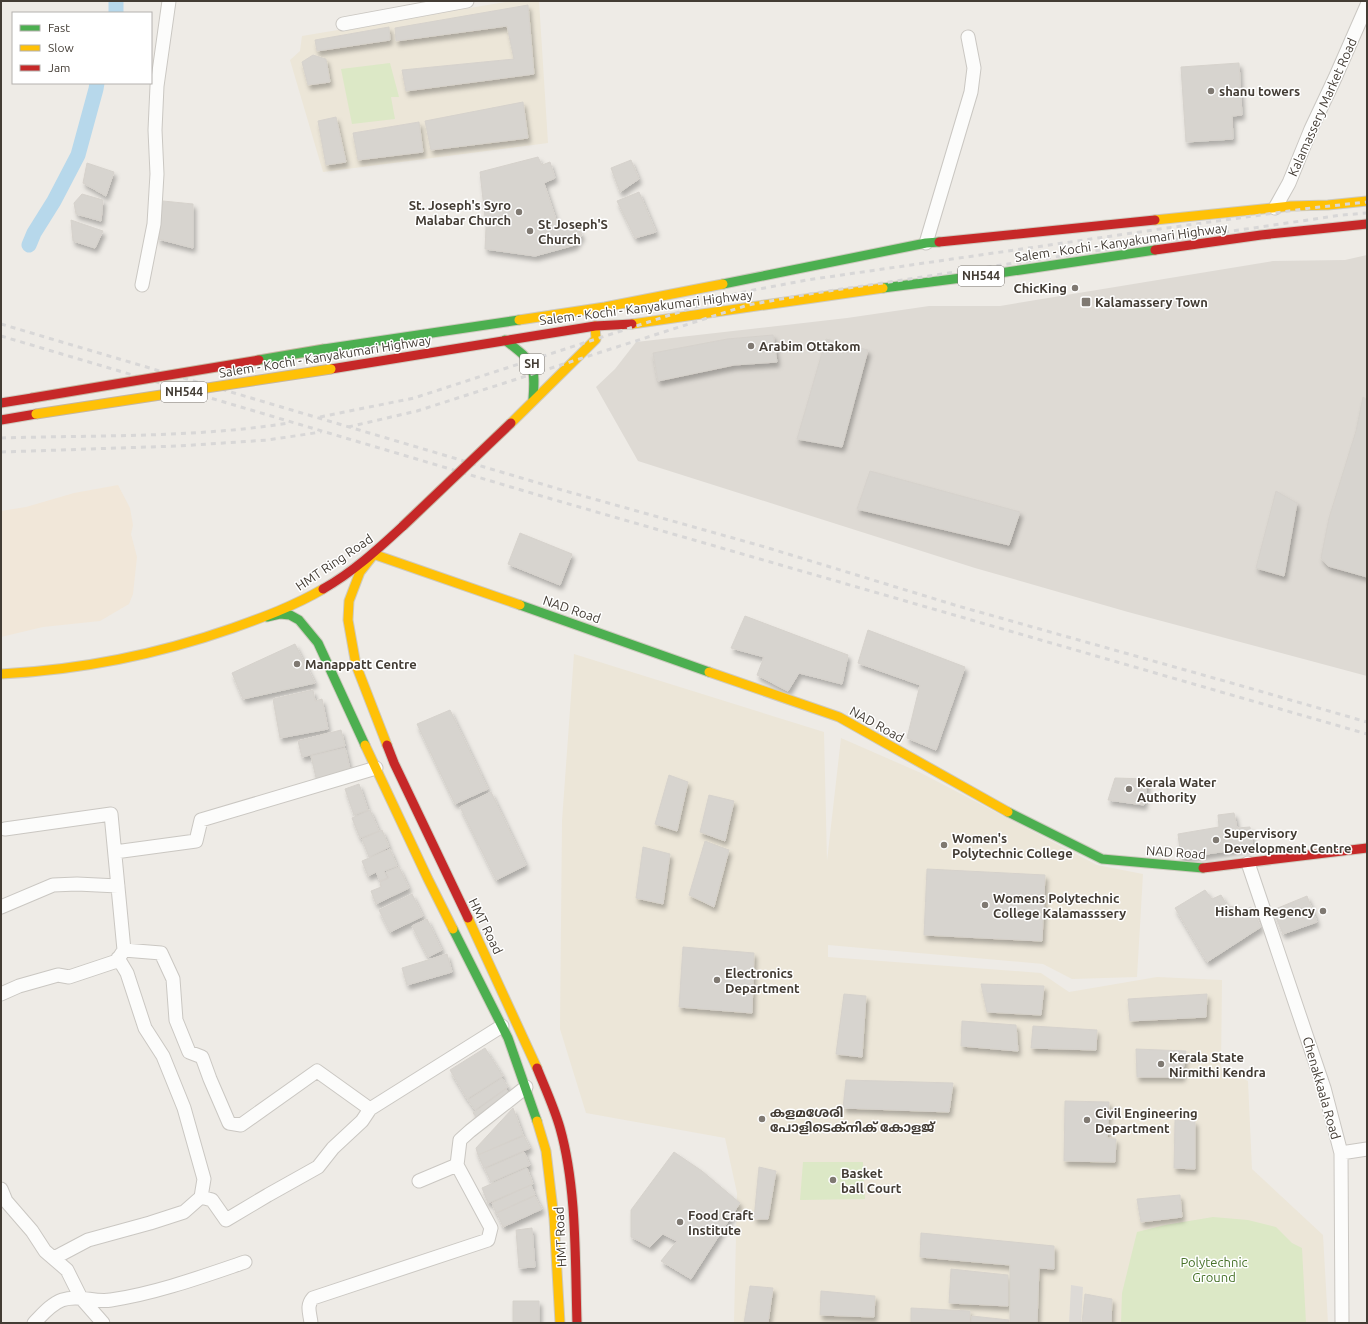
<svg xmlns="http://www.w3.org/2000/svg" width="1368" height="1324" font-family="Ubuntu,'Noto Sans Malayalam',sans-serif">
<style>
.commercial{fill:#f1e7d9}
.industrial{fill:#dedad4}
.education{fill:#ece6d8}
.green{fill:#dce8c6}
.parking{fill:#dddad6}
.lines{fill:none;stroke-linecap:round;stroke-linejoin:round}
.canal{stroke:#b7d8eb;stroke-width:15}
.building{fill:#d7d4cf;stroke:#d6d2cc;filter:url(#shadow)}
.street-casing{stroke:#cac7c2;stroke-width:15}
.fast-casing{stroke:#cecabf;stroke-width:11}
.slow-casing{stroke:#cecabf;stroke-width:11}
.jam-casing{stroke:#cecabf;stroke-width:11}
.street{stroke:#fcfcfb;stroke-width:13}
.fast{stroke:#4caf50;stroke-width:9}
.slow{stroke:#ffc107;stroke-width:9}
.jam{stroke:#c62828;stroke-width:9}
.rail{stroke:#d8d7d7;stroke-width:3;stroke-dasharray:5 5;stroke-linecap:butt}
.fast-bridge-casing{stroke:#c5b7a2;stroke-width:11;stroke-linecap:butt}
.slow-bridge-casing{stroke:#c5b7a2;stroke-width:11;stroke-linecap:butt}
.jam-bridge-casing{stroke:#c5b7a2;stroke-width:11;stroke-linecap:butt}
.fast-bridge{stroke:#4caf50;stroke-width:9}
.slow-bridge{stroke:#ffc107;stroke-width:9}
.jam-bridge{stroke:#c62828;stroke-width:9}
.poi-dot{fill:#7f7972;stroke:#fff;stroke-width:1.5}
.labels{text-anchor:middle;stroke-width:3;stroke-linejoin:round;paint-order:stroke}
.shield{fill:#fff;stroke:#7b7671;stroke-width:1}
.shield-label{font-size:12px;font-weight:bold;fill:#433c34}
.poi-label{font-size:13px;font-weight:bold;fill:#433c34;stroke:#fff;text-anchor:start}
.street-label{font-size:13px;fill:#433c34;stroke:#fff}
.park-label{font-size:13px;fill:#477229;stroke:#fff}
</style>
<defs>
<filter id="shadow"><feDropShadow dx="2.5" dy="4.5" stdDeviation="2" flood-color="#0004"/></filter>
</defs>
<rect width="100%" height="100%" fill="#eeebe6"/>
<path class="commercial" d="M118,485L130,508L133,525L131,534L137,557L133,594L129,604L100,621L43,627L1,637V511L26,507L74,493Z"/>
<path class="industrial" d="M1367,255V676L1128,612L975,568L638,461L596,387L615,369L636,342L847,318L929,306H1000L1273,261L1345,260Z"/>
<path class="education" d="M511,1H539L548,143L323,172L290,60L300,51L302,36Z
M574,654L824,732L827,861L841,738L921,773L1097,865L1143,874L1137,977L1072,979L1043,964L828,945V957L1041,973L1069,992L1157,977L1222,980L1221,1068L1248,1081L1252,1169L1323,1235L1328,1323H734L737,1193L725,1138L586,1113L560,1029L562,821Z"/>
<path class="green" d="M390,63L399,97H391L395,119L352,124L341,69Z
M803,1162H863L865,1199L800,1200Z
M1213,1217L1248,1220L1276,1227L1292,1243L1302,1248L1306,1323H1121L1122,1293L1137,1232L1165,1225Z"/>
<path class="parking" d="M1071,1285L1083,1287L1081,1323H1069Z"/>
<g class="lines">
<path class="canal" d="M116,1V13
M29,245L34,233L54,201L78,155L96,89L97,83"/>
</g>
<path class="building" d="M528,5L534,74L406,91L402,70L514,59L507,26L396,41L395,28Z
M389,27L390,40L317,51L315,40Z
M313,55L326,59L330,82L308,85L302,62Z
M1239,63L1242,115L1232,116L1233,139L1186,142L1181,67Z
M523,102L528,138L431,150L425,121Z
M336,117L346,162L326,165L318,121Z
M419,122L423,152L358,160L353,133Z
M538,157L542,165L550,162L555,178L544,183L557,222L574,224L582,235L575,245L535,256L485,249L486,227L480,172Z
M631,160L639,179L620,192L611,168Z
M87,163L114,172L106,196L83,183Z
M639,192L656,232L635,238L617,201Z
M82,194L103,200L101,221L76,214L74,203Z
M163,201L193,204V248L158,239Z
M71,220L103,231L95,248L73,241Z
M773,335L777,362L734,365L658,381L653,353L727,339Z
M826,339L868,350L842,447L797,439Z
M1363,397L1367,400V577L1328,566L1321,558L1329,518L1356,431Z
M870,471L1020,512L1009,545L857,509Z
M1276,491L1297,503L1284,576L1256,568Z
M520,533L572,554L560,585L508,564Z
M745,616L848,655L842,684L799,673L788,691L757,675L764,657L731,648Z
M868,630L965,667L936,750L907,738L920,685L858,663Z
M295,644L315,683L243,699L232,673Z
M313,690L315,701L322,699L328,729L280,738L273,699Z
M450,710L488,789L455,804L417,724Z
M341,730L345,746L302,757L298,741Z
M345,748L351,773L317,782L311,756Z
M669,775L688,782L677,831L655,824Z
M1115,778L1148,779L1144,805L1108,800Z
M359,784L368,810L354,815L345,789Z
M491,792L526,865L496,880L460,807Z
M709,795L734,801L725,841L700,832Z
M370,810L379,831L360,838L352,818Z
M1234,813L1237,828L1250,827L1253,847L1181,858L1178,834L1219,827L1218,815Z
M382,830L389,847L369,857L362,839Z
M705,841L729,850L714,907L689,895Z
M643,847L670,854L663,904L636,898Z
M390,849L397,866L384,871L387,878L380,881L376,872L368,876L362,861Z
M399,867L409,888L376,904L371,891L381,887L380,882L389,878L386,872Z
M927,869L1045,875L1042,941L924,935Z
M1205,890L1212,899L1221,895L1228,907L1236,906L1240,913L1251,907L1261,927L1207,962L1175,908Z
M412,894L423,916L390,932L379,910Z
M1307,896L1317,922L1283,934L1273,910Z
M427,919L442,950L428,957L412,926Z
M683,947L754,953L752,1013L679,1007Z
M447,954L452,972L407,985L402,968Z
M981,984L1044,986L1041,1015L987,1012Z
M844,994L866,996L862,1057L836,1054Z
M1207,994L1206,1017L1130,1021L1128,999Z
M962,1021L1016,1025L1018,1051L961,1046Z
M1033,1026L1097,1030L1096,1050L1031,1048Z
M485,1048L503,1076L467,1099L450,1070Z
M1136,1049L1186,1051L1182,1077H1137Z
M502,1078L508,1087L475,1110L468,1100Z
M846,1080L953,1083L949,1112L843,1108Z
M506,1089L511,1097L480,1122L473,1113Z
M1065,1101L1109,1102L1107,1138L1116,1139L1115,1162L1064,1161Z
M513,1108L523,1135L478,1155L476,1148Z
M1175,1120L1195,1121V1169L1174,1168Z
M524,1136L530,1148L484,1168L478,1155Z
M524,1152L530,1165L491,1182L485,1169Z
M674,1152L702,1171L740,1203L691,1279L661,1261L677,1241L663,1234L650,1247L631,1237V1210Z
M759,1167L776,1171L768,1219H754Z
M527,1168L533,1184L488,1203L482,1188Z
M531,1185L535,1195L496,1213L492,1203Z
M1180,1195L1182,1217L1141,1222L1137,1199Z
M535,1196L542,1209L503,1227L497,1213Z
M532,1228L535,1267L519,1268L516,1230Z
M921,1233L1054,1246V1269L1039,1268L1037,1323H1010V1265L920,1257Z
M951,1269L1008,1275V1306L949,1303Z
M750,1286L773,1288L768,1323H744Z
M821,1291L875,1296L874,1317L820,1315Z
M1085,1294L1112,1299L1111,1323H1082Z
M513,1301H539V1323H513Z
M911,1308L970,1311V1323H911Z
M972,1316L1009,1320L1008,1323H971Z"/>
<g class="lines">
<g class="street-casing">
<path id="street" d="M343,24L467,1
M1275,208L1289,183L1311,129L1335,78L1367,5
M926,243L971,92L974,68L968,37
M142,285L154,224L157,174L155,130L157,86L169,1
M5,829L111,814L124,950L161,953L173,979L176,1020L189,1052L202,1057L210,1079L229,1123L241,1125L317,1071L370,1109L502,1026
M115,852L196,841L201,820L376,768
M1248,863L1324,1088L1341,1153L1342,1323
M1,907L53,885L77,884L118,886
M118,958L127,973L145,1028L163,1056L184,1108L204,1179L201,1197
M1,994L19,986L58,975L69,977L117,961L122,953
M1341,1153L1367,1149
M419,1181L457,1165
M1,1189L6,1201L32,1231L45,1251L67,1270L81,1298L103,1323
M54,1258L88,1240L150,1223L184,1212L201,1197L212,1200L226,1220L268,1195L318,1167L333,1148L362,1121L370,1109
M34,1323C42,1315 51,1304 62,1300C79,1294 94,1303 111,1300C157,1293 201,1277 245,1262
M311,1323C310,1313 306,1306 313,1298L488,1240L491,1228L457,1165L460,1140L470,1131L526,1087"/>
</g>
<g class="fast-casing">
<path id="fast" d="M723,284L926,243L939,242
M883,288L993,274L1155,250
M505,340C533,362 536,363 533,399
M324,349L519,320
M520,605L709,672
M267,617L280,614L290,615L299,620L318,643L365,745
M1008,812L1102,859L1203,868
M453,929L508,1038L537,1121"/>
</g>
<g class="slow-casing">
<path id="slow" d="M1155,220L1291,206L1328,205L1367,201
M519,320L605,307L723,284
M632,324L883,288
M511,423L596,339L595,326
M373,554L520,605
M371,558L360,572L349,601L348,620L356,665L387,745
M709,672L839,717L1008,812
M1,674C80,670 159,654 233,628C264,617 294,606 323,589
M365,745L428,879L453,929
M468,918L537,1068
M537,1121L546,1151L554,1218L560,1323"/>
</g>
<g class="jam-casing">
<path id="jam" d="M939,242L1155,220
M1155,250L1261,235L1367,224
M331,369L595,326L632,324
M1,403L32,398
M1,420L36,414
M323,589C353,572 377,550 403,526
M387,745L394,763L468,918
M1203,868L1367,848
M537,1068C545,1088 554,1107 560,1128C577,1188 575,1261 577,1323"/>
</g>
<use href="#street" class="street"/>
<use href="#fast" class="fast"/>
<use href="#slow" class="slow"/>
<use href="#jam" class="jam"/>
<path class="rail" d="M1,324L562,490L765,547L958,606L1235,684L1367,722
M1,336L555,500L1367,734
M320,417L414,398L738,293L807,280L1181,226L1311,208L1367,202
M348,427L417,411L748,305L809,294L1075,254L1342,215L1367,213
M1,438C97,435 194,438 289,423
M1,452L178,446L268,440L321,432"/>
<g class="fast-bridge-casing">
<path id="fast-bridge" d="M259,360L324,349"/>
</g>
<g class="slow-bridge-casing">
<path id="slow-bridge" d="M36,414L331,369"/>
</g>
<g class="jam-bridge-casing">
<path id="jam-bridge" d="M32,398L259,360
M403,526L511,423"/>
</g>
<use href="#fast-bridge" class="fast-bridge"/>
<use href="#slow-bridge" class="slow-bridge"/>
<use href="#jam-bridge" class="jam-bridge"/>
</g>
<g class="poi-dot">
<circle cx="1211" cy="91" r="4"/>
<circle cx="519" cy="212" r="4"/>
<circle cx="530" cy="231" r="4"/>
<circle cx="1075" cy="288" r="4"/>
<rect x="1081" y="297" width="10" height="10" rx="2"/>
<circle cx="751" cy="346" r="4"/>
<circle cx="297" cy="664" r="4"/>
<circle cx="1129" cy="789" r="4"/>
<circle cx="1216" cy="840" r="4"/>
<circle cx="944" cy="845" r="4"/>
<circle cx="985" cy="905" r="4"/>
<circle cx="1323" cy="911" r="4"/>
<circle cx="717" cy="980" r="4"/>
<circle cx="1161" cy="1064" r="4"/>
<circle cx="762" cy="1119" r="4"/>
<circle cx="1087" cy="1120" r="4"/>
<circle cx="833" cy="1180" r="4"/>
<circle cx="680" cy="1222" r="4"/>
</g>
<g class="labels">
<g class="shield">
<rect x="958" y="266" width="46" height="20" rx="3"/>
<rect x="520" y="354" width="24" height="20" rx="3"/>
<rect x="161" y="382" width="46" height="20" rx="3"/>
</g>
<g class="shield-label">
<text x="981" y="280">NH544</text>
<text x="532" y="368">SH</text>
<text x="184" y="396">NH544</text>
</g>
<g class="poi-label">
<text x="1219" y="96">shanu towers</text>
<text x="511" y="210" text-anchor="end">St. Joseph's Syro<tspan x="511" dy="15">Malabar Church</tspan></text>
<text x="538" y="229">St Joseph'S<tspan x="538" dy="15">Church</tspan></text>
<text x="1067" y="293" text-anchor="end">ChicKing</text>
<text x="1095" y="307">Kalamassery Town</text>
<text x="759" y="351">Arabim Ottakom</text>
<text x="305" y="669">Manappatt Centre</text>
<text x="1137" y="787">Kerala Water<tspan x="1137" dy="15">Authority</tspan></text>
<text x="1224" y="838">Supervisory<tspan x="1224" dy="15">Development Centre</tspan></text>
<text x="952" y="843">Women's<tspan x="952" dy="15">Polytechnic College</tspan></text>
<text x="993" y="903">Womens Polytechnic<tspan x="993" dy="15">College Kalamasssery</tspan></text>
<text x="1315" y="916" text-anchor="end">Hisham Regency</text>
<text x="725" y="978">Electronics<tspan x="725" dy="15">Department</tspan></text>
<text x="1169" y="1062">Kerala State<tspan x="1169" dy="15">Nirmithi Kendra</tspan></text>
<text x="770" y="1117">കളമശേരി<tspan x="770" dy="15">പോളിടെക്നിക് കോളജ്</tspan></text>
<text x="1095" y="1118">Civil Engineering<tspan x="1095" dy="15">Department</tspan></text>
<text x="841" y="1178">Basket<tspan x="841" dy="15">ball Court</tspan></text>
<text x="688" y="1220">Food Craft<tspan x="688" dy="15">Institute</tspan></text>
</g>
<g class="street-label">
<text transform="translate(1322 107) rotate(-66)" y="5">Kalamassery Market Road</text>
<text transform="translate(1121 242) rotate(-8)" y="5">Salem - Kochi - Kanyakumari Highway</text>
<text transform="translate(646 307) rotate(-7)" y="5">Salem - Kochi - Kanyakumari Highway</text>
<text transform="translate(325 356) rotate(-9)" y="5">Salem - Kochi - Kanyakumari Highway</text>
<text transform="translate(334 562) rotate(-34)" y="5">HMT Ring Road</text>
<text transform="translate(572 609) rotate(19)" y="5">NAD Road</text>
<text transform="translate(877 724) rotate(29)" y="5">NAD Road</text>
<text transform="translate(1176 852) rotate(4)" y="5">NAD Road</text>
<text transform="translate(486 926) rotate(64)" y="5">HMT Road</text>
<text transform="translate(1322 1088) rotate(74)" y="5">Chenakkaala Road</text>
<text transform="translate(560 1237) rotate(-93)" y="5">HMT Road</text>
</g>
<g class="park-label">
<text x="1214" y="1267">Polytechnic<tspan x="1214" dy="15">Ground</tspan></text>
</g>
</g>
<rect width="1368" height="1324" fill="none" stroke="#433c34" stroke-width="4"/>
<rect x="12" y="12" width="140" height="72" fill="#ffffff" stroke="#b4b1ae"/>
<rect x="20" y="25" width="20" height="6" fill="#4caf50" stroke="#b4b1ae"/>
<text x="48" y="32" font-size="12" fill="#433c34">Fast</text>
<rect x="20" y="45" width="20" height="6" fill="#ffc107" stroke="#b4b1ae"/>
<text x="48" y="52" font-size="12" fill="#433c34">Slow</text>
<rect x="20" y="65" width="20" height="6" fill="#c62828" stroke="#b4b1ae"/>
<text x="48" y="72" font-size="12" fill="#433c34">Jam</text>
</svg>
